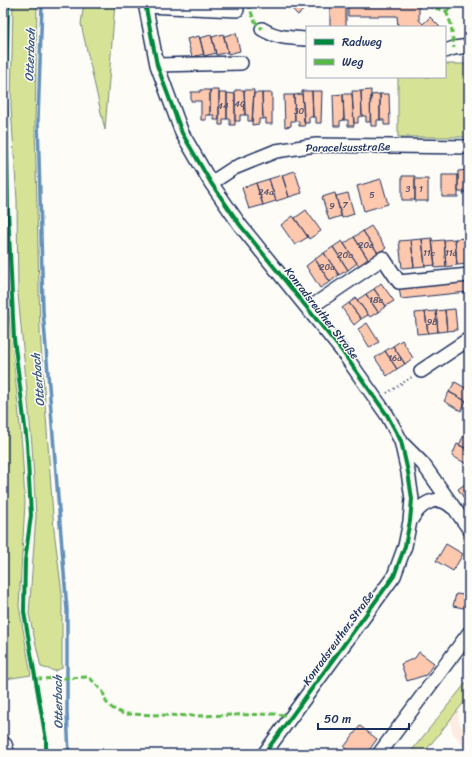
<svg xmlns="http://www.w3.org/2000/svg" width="472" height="757" font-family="Sriracha,sans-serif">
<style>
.built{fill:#fdece1}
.green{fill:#d6e397;stroke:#78897a}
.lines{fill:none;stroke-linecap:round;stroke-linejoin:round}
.stream{stroke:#6390b8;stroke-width:3.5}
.building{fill:#fdc8ae;stroke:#1b2f5e}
.minor-casing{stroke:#1b2f5e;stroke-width:16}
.highway-casing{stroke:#1b2f5e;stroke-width:21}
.path{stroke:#1b2f5e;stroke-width:2;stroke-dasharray:1 3;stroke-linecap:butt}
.minor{stroke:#fdfcf7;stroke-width:13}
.highway{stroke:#fdfcf7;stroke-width:18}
.quiet{stroke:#58b947;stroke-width:3;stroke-dasharray:6 3;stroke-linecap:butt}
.cycleway-casing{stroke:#fdfcf7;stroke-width:6}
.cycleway{stroke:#00873e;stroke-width:4}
.labels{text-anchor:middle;stroke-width:3;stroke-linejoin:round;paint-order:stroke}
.number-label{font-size:9px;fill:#545572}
.street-label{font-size:11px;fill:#1b2f5e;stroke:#fdfcf7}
.water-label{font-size:12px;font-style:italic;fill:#395784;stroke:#fdfcf7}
</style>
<rect width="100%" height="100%" fill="#fdfcf7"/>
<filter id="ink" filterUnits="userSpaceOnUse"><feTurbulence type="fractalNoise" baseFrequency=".025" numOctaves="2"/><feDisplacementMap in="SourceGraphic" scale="8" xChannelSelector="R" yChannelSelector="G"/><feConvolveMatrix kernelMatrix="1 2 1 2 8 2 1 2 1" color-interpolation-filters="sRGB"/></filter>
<g filter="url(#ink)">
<path class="built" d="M459,709L458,720L469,739V754L452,731L450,720Z"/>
<path class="green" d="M13,3H37L35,126L40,331L54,530L62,594V668L55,671L41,667L29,614L36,516L32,445L18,294L17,200L11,107Z
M84,3H115L105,130L81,24Z
M445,64H469V137H398V77H445Z
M3,149L6,282L22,447L25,503L19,606L31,675L5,679L3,664Z
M469,679V696L423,754H409Z"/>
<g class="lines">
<path class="stream" d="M42,3L38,120L43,311L67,610V713L69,754"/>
</g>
<path class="building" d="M286,3H311L298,15Z
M330,3H346V27H330Z
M348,3H419V20L423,24L430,17L440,27H398L397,16H348Z
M236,33L240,51L228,54L224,36Z
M223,34L228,52L216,55L212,37Z
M211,35L216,53L204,56L200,38Z
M199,36L204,54L192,57L187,39Z
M200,90H210V115H206V120H201V101H191V92H200Z
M210,90H219V120H214V115H210Z
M235,90H244L245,115H240V121H235Z
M244,90H254L252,121H248V115H245Z
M371,90L370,122H366V116H362L361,91Z
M302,91H312L313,117H309V123H304Z
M312,91H322L321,123H316V117H313Z
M352,91H361L362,116L358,117V123H354Z
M219,93H227V119H223V125H219Z
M227,93L235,94V125H230V119H227Z
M254,93H262L263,119H259V124L252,125Z
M262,93H272V124H266V118L263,119Z
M302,94L305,126H299V121H295L294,95Z
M343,94H352L354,126H348V120H344Z
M343,94L344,120L340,121V126H334L333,95Z
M380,94V120H377V126H371L370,100H372L371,95Z
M380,94H389L390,125H384V120H380Z
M284,95H294L295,121H291V126L285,127Z
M469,170V192H458V171Z
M295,171L302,193L289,197L282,175Z
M282,175L289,197L276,201L269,179Z
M442,175H458V197H442Z
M402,176H415V200H402Z
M269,179L276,201L263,205L256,183Z
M381,179L388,204L364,211L357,186Z
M415,179H428V201H415Z
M256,183L263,205L249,209L242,188Z
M335,193L341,216L329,220L322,197Z
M348,193L354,214L342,218L336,196Z
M306,210L321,231L309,239L295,218Z
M293,216L308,237L295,245L281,225Z
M371,226L386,248L378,253L363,231Z
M363,231L378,253L368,259L354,237Z
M354,237L368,259L359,266L344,244Z
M432,238L435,265L425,266L422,239Z
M465,238L468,264L457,265L455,239Z
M422,239L425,266L414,267L411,240Z
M455,239L457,265L446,267L444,240Z
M411,240L414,267L402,268L399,241Z
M444,240L446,267L435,268L432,241Z
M342,241L357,263L348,270L333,247Z
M333,247L348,270L339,275L324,253Z
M324,253L339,275L330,282L315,259Z
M315,259L330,282L320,288L306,266Z
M466,281L467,292L401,299L399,288Z
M381,283L394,301L386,306L374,289Z
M374,289L386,306L378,312L366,294Z
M366,294L378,312L370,317L357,300Z
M356,298L368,315L361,319L349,303Z
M349,303L361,319L354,325L342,308Z
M455,309L457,330L447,331L445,310Z
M445,310L447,331L438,332L436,311Z
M436,311L438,332L428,333L425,312Z
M425,312L428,333L417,334L415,313Z
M367,323L379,342L370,348L358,329Z
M402,340L413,358L405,364L393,346Z
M393,346L405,364L397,369L385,351Z
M385,351L397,369L387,376L375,358Z
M455,382L469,390V396L466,401L449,392Z
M449,392L466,401L461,411L444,401Z
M464,435L469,437V450L459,445Z
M457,444L469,450V465L452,456Z
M468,482L469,483V506L458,489Z
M446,544L463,554L453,571L436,561Z
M469,589V609L453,606L456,594L465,595Z
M419,652L434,663L426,675L407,681L401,664L415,658Z
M360,726L377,739L367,753L369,754H352L344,747Z
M232,750L247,751V754H232Z"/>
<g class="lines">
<g class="minor-casing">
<path id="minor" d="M145,3L157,65L182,133L211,183L240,225L342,351L387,415L401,441L408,472L412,499L410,521L405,546L394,576L264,754
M146,6L237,10
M262,29C276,38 291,38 307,39
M445,51L454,48L469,46
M157,65L241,63
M211,183L234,168L276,151L316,145L469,147
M308,309L383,258L399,282L469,275
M421,371L469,339
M401,442L423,464L469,529
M411,520C419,505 437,492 452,507
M379,754L469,633"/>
</g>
<g class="highway-casing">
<path id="highway" d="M3,746L5,754"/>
</g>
<path class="path" d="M387,393L412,377"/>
<use href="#minor" class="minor"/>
<use href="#highway" class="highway"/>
<path class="quiet" d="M248,3L254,20L262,29
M427,6L446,11L462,3H467
M446,11L451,24L454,48
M36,679L89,677L103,692L106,702L112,708L123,714L194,716L274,714L285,715L290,718"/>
<g class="cycleway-casing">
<path id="cycleway" d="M8,3L6,92L8,209L14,339L27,443L31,515L25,561L24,612L46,740V754
M145,3L157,65L182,133L211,183L240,225L342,351L387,415L401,441L408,472L412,499L410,521L405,546L394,576L264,754"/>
</g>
<use href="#cycleway" class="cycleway"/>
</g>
</g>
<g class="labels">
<g class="number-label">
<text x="240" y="107">40</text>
<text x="223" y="109">44</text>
<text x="299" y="114">30</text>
<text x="408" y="192">3</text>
<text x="421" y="192">1</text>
<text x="266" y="195">24a</text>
<text x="372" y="198">5</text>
<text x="345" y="208">7</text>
<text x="332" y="209">9</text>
<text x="366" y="248">20e</text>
<text x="429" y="256">11c</text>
<text x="451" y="256">11a</text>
<text x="345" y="258">20c</text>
<text x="327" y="270">20a</text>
<text x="376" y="303">18c</text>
<text x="432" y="325">9b</text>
<text x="395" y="361">16a</text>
</g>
<g class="street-label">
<text transform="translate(348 147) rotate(-1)" y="4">Paracelsusstraße</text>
<text transform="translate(322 313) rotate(52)" y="4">Konradsreuther Straße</text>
<text transform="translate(338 638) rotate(-54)" y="4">Konradsreuther Straße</text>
</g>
<g class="water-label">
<text transform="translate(30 55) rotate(-88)" y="4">Otterbach</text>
<text transform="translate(38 380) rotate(-95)" y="4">Otterbach</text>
<text transform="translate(58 702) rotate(-91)" y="4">Otterbach</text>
</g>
</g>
<rect width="472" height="757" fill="none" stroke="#fdfcf7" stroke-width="16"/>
<rect x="8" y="8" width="456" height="741" fill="none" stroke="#1b2f5e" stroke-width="1.5" filter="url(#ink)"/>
<rect x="306" y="26" width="140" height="52" fill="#fdfcf7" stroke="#a3aaba"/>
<rect x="314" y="39" width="20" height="6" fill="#00873e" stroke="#a3aaba"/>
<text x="342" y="46" font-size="12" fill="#1b2f5e">Radweg</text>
<rect x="314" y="59" width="20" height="6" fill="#58b947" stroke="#a3aaba"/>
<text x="342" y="66" font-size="12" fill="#1b2f5e">Weg</text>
<path d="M318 723v6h91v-6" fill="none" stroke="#1b2f5e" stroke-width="2"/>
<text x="324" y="723" font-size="12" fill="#1b2f5e" stroke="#fdfcf7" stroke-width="3" paint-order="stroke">50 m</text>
</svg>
